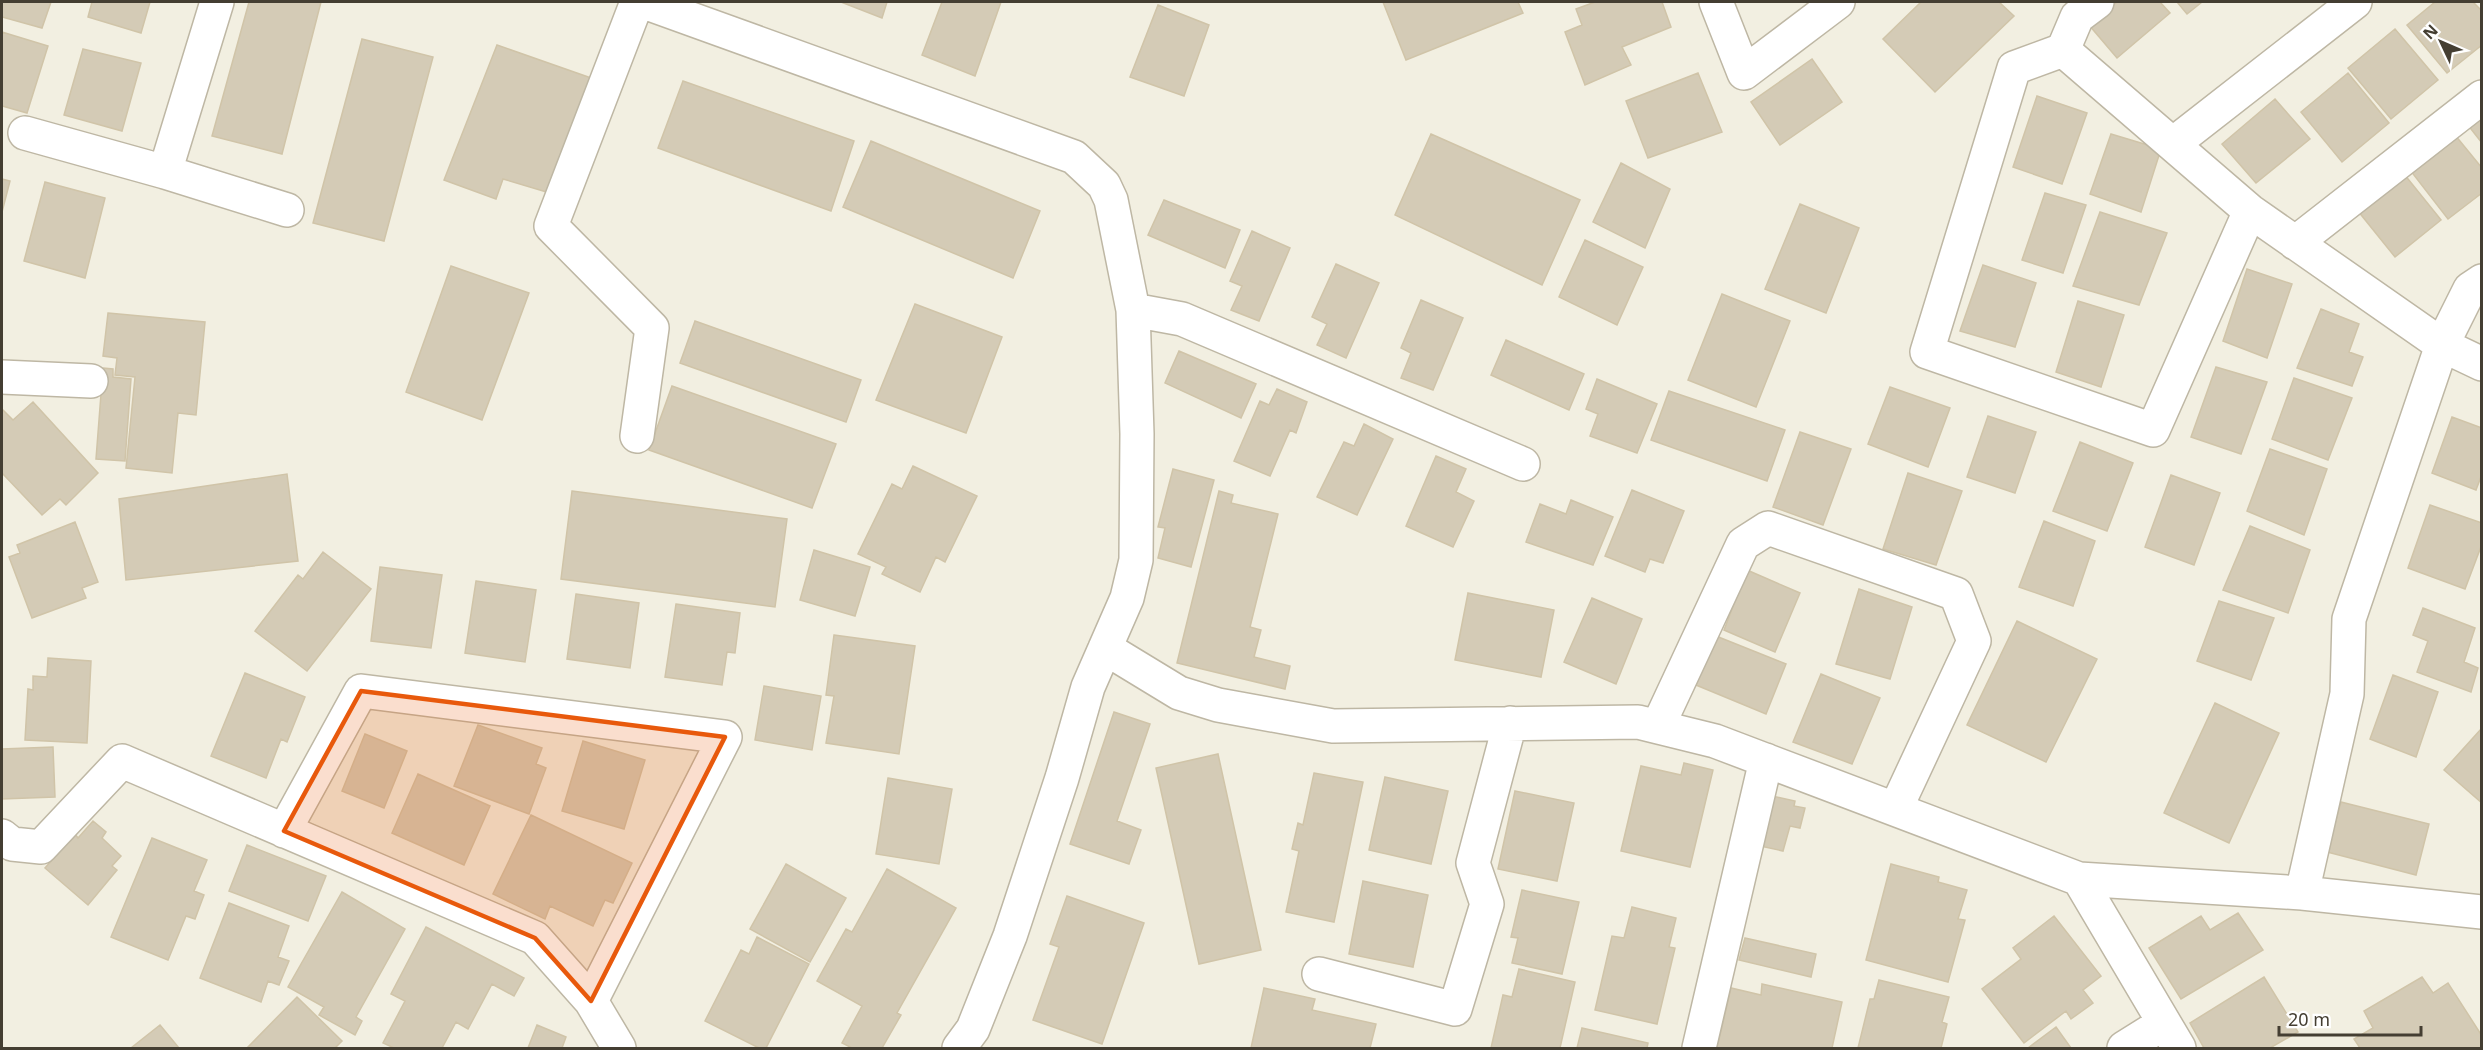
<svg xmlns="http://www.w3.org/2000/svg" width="2483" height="1050" font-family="'Noto Sans',sans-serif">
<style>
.building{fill:#d4cbb6;stroke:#d0c4a8;stroke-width:1.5}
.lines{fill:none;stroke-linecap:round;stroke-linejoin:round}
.street-casing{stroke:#beb7a4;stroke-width:36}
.street{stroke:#fff;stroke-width:33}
.marked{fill:#e8590c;fill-opacity:0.2;stroke:#e8590c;stroke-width:4.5;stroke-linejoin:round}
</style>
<rect width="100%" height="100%" fill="#f2efe1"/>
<path class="building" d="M2,2H51L42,28L2,17Z
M92,2H150L141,33L88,17Z
M249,2H321L282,154L212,136Z
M841,2H887L882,18Z
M942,2H1001L975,76L922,55Z
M1383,2H1518L1523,13L1406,60Z
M1595,2H1662L1671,27L1622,47L1631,65L1585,85L1565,32L1582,25L1576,9Z
M1921,2H1999L2014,16L1935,92L1883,39Z
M2117,2H2160L2170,13L2117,58L2089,25Z
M2177,2H2202L2187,14Z
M2435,2H2473L2482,11V45L2447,73L2407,25Z
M1158,5L1209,25L1184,96L1130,77Z
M2395,29L2438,80L2391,119L2348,68Z
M2,32L48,46L27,113L2,106Z
M362,39L433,57L384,241L313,223Z
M497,45L594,79L550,193L503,179L496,199L444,180Z
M83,49L141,63L122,131L64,115Z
M1812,59L1842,102L1780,145L1751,102Z
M1698,73L1722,132L1648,158L1626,101Z
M2348,73L2389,123L2342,162L2301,112Z
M683,81L854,141L831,211L658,148Z
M2037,96L2087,113L2062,184L2013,167Z
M2275,99L2310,139L2256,183L2222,144Z
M2482,113V143L2467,124Z
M1431,134L1580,200L1542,285L1395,215Z
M2111,134L2161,149L2141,212L2090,194Z
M2455,135L2482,168V193L2448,219L2410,170Z
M871,141L1040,211L1013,278L843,207Z
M1621,163L1670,189L1645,248L1593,222Z
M2404,174L2441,220L2395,257L2358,211Z
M2,179L10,181L2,212Z
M45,182L105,198L85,278L24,261Z
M2045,193L2086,205L2063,273L2022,260Z
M1164,200L1240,230L1225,268L1148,235Z
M1800,204L1859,228L1826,313L1765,289Z
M2100,212L2167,233L2139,305L2073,286Z
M1252,231L1290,248L1259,321L1231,310L1242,286L1230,281Z
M1585,240L1643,267L1617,325L1559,297Z
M1336,264L1379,283L1346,358L1317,345L1327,324L1312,317Z
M1983,265L2036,283L2015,347L1960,331Z
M451,266L529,293L482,420L406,392Z
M2247,269L2292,284L2267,358L2223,341Z
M1722,294L1790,321L1756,407L1688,380Z
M1421,300L1463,318L1433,390L1401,378L1411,353L1401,348Z
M2078,301L2124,315L2101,387L2056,372Z
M915,304L1002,337L966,433L876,400Z
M2321,309L2359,324L2349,352L2363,357L2352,386L2297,368Z
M108,313L205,322L196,415L178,413L172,473L126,468L135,377L115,375L117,358L103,356Z
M695,321L861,380L846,422L680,363Z
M1506,340L1584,374L1569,410L1491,375Z
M1179,351L1256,384L1241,418L1165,383Z
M2216,367L2267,382L2241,454L2191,437Z
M103,368L113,369V377L131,379L125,461L96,459Z
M2294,378L2352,398L2328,460L2272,439Z
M1597,379L1657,404L1637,453L1590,436L1598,414L1586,409Z
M672,386L836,444L812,508L649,450Z
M1890,387L1950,408L1928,467L1868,444Z
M1277,389L1307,402L1296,433L1290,430L1270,476L1234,461L1260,401L1269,405Z
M1669,391L1785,430L1767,481L1651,440Z
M33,402L98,473L66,505L60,499L42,515L2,473V409L13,420Z
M1988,416L2036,432L2015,493L1967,477Z
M2452,417L2482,428V474L2476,490L2432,473Z
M1364,424L1393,439L1357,515L1317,497L1344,442L1354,446Z
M1800,432L1851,449L1823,525L1773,507Z
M2080,442L2133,463L2107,531L2053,511Z
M2270,449L2327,469L2304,535L2247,511Z
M1436,456L1466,469L1456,492L1474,501L1453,547L1406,526Z
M913,466L977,496L945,562L936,557L920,592L882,574L886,567L858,554L892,484L902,489Z
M1173,469L1214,480L1191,567L1158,558L1165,528L1158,527Z
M1908,473L1962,491L1936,565L1883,549Z
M287,474L298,561L126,580L119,499Z
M2171,475L2220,493L2194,565L2145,547Z
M1632,490L1684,511L1663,563L1650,559L1645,572L1605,556Z
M572,491L787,519L775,607L561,579Z
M1219,491L1233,495L1231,503L1278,514L1250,627L1261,630L1254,657L1290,666L1285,689L1177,663Z
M1571,500L1613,517L1593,565L1526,542L1540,504L1566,514Z
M2430,505L2482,523V544L2465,589L2408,568Z
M2044,521L2095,541L2073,606L2019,587Z
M75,522L98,582L82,588L86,598L32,618L9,557L20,553L17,545Z
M2250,526L2310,550L2288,613L2223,590Z
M814,550L870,567L855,616L800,600Z
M323,552L371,589L307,671L255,631L298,575L303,579Z
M380,567L442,575L431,648L371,641Z
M1747,570L1800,593L1775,652L1724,630Z
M476,581L536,590L525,662L465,653Z
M1859,589L1912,607L1890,679L1836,664Z
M1468,593L1554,610L1541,677L1455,660Z
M576,594L639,603L630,668L567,659Z
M1592,598L1642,619L1616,684L1564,662Z
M2219,601L2274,618L2251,680L2197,661Z
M676,604L740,613L735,653L727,652L722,685L665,677Z
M2423,608L2475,628L2464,662L2478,668L2471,692L2417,672L2428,641L2413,635Z
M2017,621L2097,659L2046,762L1967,725Z
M834,635L915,646L899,754L826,743L834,696L826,695Z
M1716,636L1786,664L1766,714L1696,685Z
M48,658L91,661L87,743L25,740L28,689L33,690V676L47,677Z
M245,673L305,697L287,742L281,739L266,778L211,756Z
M1821,674L1880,698L1852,764L1793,742Z
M2393,675L2438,692L2416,757L2370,739Z
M764,686L821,696L812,750L755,740Z
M2215,703L2279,733L2229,843L2164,813Z
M1114,712L1150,724L1117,821L1141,830L1129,864L1070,844Z
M478,725L542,748L536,764L546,768L529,814L454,786Z
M2482,728V803L2444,770Z
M365,734L407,751L384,808L342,791Z
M583,741L645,760L624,829L562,811Z
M53,747L55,797L2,799V749Z
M1218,754L1261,950L1199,964L1156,768Z
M1684,763L1713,770L1690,867L1621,851L1641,766L1681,775Z
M1314,773L1363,782L1334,922L1286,912L1299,851L1292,849L1298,823L1303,825Z
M418,774L490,806L464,865L392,833Z
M1385,777L1448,791L1431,864L1369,850Z
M888,778L952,789L939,864L876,854Z
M1515,791L1574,803L1557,881L1498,869Z
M1772,796L1795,801L1794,806L1805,808L1800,828L1790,826L1783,851L1760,846Z
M2341,802L2429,824L2416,875L2327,852Z
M531,815L632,863L613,903L605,900L593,926L550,906L545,919L493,894Z
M93,821L106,832L102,838L121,856L112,866L117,870L88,905L45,868L75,834L78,838Z
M152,838L207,860L194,891L204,895L195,919L186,916L168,960L111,937Z
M247,845L326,876L308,921L229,891Z
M786,864L846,898L810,962L750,929Z
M1891,864L1939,877L1938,882L1967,890L1958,919L1965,920L1948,982L1866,960Z
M887,869L956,908L897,1013L901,1015L882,1048H852L842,1043L862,1006L817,981L846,929L852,932Z
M1363,881L1428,895L1413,967L1349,954Z
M1522,890L1579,902L1562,974L1512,963L1518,938L1511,937Z
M342,892L405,929L356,1017L362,1021L355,1035L319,1015L324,1007L288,987Z
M1067,896L1144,923L1102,1044L1033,1020L1059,947L1050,944Z
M229,903L289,926L278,957L289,961L279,985L268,981L261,1002L200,978Z
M1632,907L1676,918L1669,947L1675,948L1657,1024L1595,1010L1612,936L1624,938Z
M2238,913L2263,950L2181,999L2149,948L2201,916L2210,930Z
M2054,916L2101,976L2083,990L2093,1003L2071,1019L2066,1011L2024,1043L1982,989L2021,959L2013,948Z
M426,927L524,978L514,996L492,984L468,1029L456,1022L442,1048H394L383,1043L405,1001L391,994Z
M757,937L809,964L766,1048H759L705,1021L741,950L749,954Z
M1745,938L1816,954L1811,977L1739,960Z
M1519,969L1575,982L1560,1048H1491L1503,995L1512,997Z
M2264,977L2298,1032L2270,1048H2204L2190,1023Z
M2422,977L2433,993L2448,983L2482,1036V1048H2360L2354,1039L2373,1028L2364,1011Z
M1879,980L1949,997L1942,1022L1947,1024L1941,1048H1858L1870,999H1874Z
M1762,984L1842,1002L1832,1048H1717L1731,988L1761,995Z
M1264,988L1315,999L1312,1010L1376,1024L1370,1048H1251Z
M297,997L342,1041L335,1048H247Z
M160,1025L179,1048H131Z
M537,1025L566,1037L562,1048H528Z
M2056,1027L2071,1048H2028Z
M1582,1028L1648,1043L1647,1048H1577Z"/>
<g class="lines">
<g class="street-casing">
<path id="street" d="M637,2L551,226L652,328L637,436
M644,2L1074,157L1104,185L1111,200L1133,310L1137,434L1136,560L1127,598L1088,687L1062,778L1010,936L973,1029L959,1048
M1716,2L1744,73L1838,2
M2063,50L2077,17L2097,2
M25,133L165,172L217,2
M2173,144L2355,2
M165,172L287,210
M2250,211L2153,430L1927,352L2014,68L2063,50L2250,211L2442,345L2482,364
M2295,243L2482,97
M1133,310L1182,319L1523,464
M2,377L91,381
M1105,648L1179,693L1218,705L1333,726L1638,722L1715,741L2079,879L2302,893L2482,912
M1658,726L1743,544L1768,528L1956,594L1974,641L1896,808
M284,831L361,691L725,737L591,1001
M2,836L12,844L41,847L122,761L535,938L591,1001L619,1048
M2079,879L2179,1048
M2302,893L2347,694L2349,619L2442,345L2470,289L2482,281
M1319,974L1455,1009L1487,904L1473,863L1510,723
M1699,1048L1766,760
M2124,1048L2164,1023"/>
</g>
<use href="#street" class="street"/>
</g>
<path class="marked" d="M361,691L725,737L591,1001L535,938L284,831Z"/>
<rect width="2483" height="1050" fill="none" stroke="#443e32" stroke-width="6"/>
<g transform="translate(2441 42) rotate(314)" stroke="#ffffff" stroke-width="4.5" paint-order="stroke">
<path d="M0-4.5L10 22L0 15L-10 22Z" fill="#443e32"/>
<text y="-9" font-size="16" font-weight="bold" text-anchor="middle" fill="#443e32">N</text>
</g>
<path d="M2279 1026v9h142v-9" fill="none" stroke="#443e32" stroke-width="3"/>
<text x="2288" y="1026" font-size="18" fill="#443e32" stroke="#ffffff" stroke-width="4.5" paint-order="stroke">20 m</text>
</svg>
